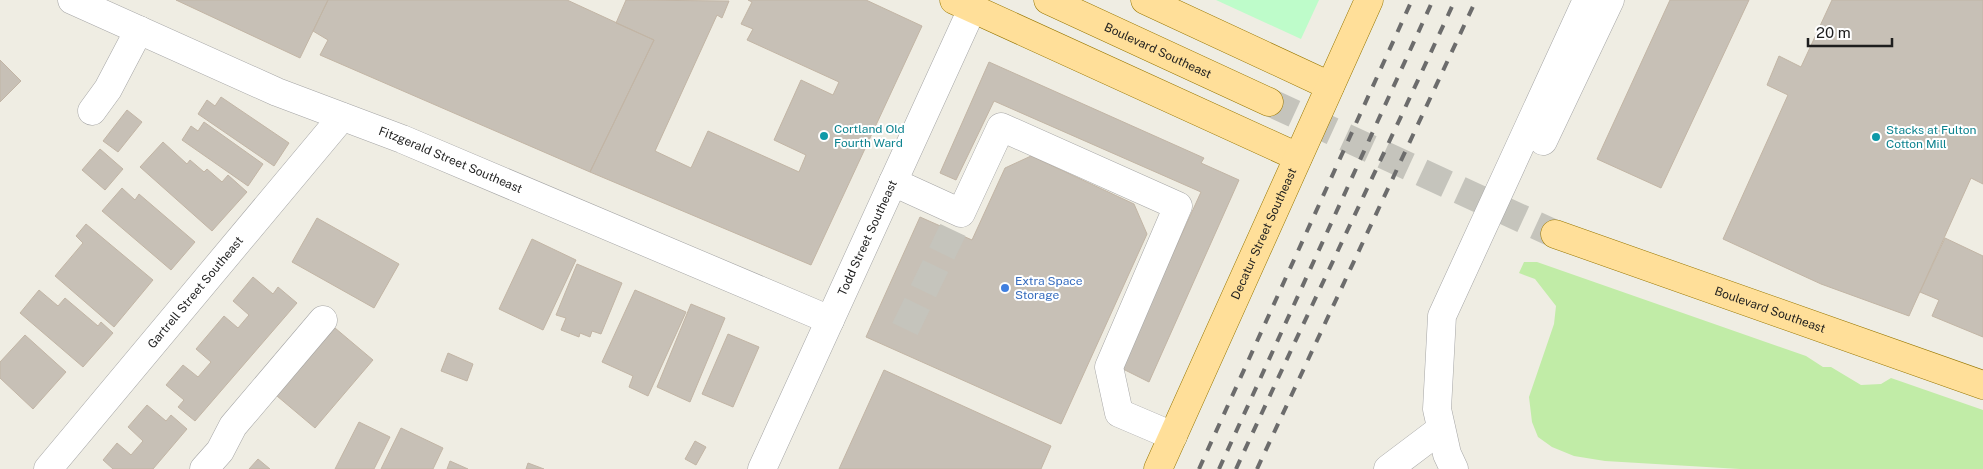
<svg xmlns="http://www.w3.org/2000/svg" width="1983" height="469" font-family="'Public Sans',sans-serif">
<style>
.grass{fill:#c1eca7}
.park{fill:#befcca}
.building{fill:#c7c0b6;stroke:#c2b5a5}
.lines{fill:none;stroke-linecap:round;stroke-linejoin:round}
.minor-tunnel{stroke:#c5c4bc;stroke-width:28;stroke-dasharray:28 14;stroke-linecap:butt}
.major-tunnel{stroke:#c5c4bc;stroke-width:28;stroke-dasharray:28 14;stroke-linecap:butt}
.minor-casing{stroke:#a5a5a5;stroke-width:29}
.major-casing{stroke:#987700;stroke-width:29}
.minor{stroke:#fff;stroke-width:28}
.major{stroke:#ffdf99;stroke-width:28}
.rail{stroke:#6c6c6c;stroke-width:4;stroke-dasharray:10 10;stroke-linecap:butt}
.culture-dot{fill:#0f9aa8;stroke:#fff;stroke-width:2}
.shop-dot{fill:#3f7fe0;stroke:#fff;stroke-width:2}
.labels{text-anchor:middle;stroke-width:4;stroke-linejoin:round;paint-order:stroke}
.street-label{font-size:12px;fill:#1e1e1e;stroke:#fff}
.culture-label{font-size:12px;fill:#0d838f;stroke:#fff;text-anchor:start}
.shop-label{font-size:12px;fill:#366cbe;stroke:#fff;text-anchor:start}
</style>
<rect width="100%" height="100%" fill="#efede3"/>
<path class="grass" d="M1524,262H1537L1806,356L1823,367H1831L1861,385L1881,384L1891,378L1983,410V469H1740L1605,461L1574,456L1552,447L1538,437L1532,422L1529,397L1554,324L1556,306L1535,279L1519,273Z"/>
<path class="park" d="M1216,0H1319L1301,39Z"/>
<path class="building" d="M176,0H328L300,58Z
M328,0H567L654,40L590,172L320,55L328,40L313,31Z
M626,0L729,1L722,18L717,15L655,151L691,168L708,131L799,172L806,155L774,140L801,80L833,95L839,82L747,40L753,29L741,24L752,2L748,0H866L922,26L811,265L590,172L654,40L616,23Z
M1670,0H1749L1661,188L1597,159Z
M1832,0H1983V184L1971,178L1909,316L1821,284L1723,239L1788,95L1767,85L1779,56L1801,67Z
M0,60L21,81L0,102Z
M989,62L1204,158L1201,163L1239,180L1149,382L1121,368L1201,192L994,101L956,180L940,173Z
M221,97L289,143L274,166L198,114L207,100L215,106Z
M127,110L142,122L118,152L103,141Z
M204,122L263,164L248,186L182,140L191,126L198,131Z
M163,142L187,164L190,160L204,172L207,169L222,182L228,175L247,192L212,231L140,167Z
M100,149L123,169L105,190L82,170Z
M1031,156L1134,204L1147,234L1061,424L866,337L920,217L972,240L1005,168Z
M122,188L135,200L139,194L195,242L171,270L102,211Z
M317,218L399,264L374,308L292,262Z
M86,224L153,280L114,327L55,276L83,243L76,236Z
M1945,238L1983,256V337L1932,316L1939,300L1920,292Z
M532,239L576,260L543,330L499,309Z
M577,264L622,283L601,334L592,331L590,337L580,333L579,337L561,330L566,318L556,315Z
M253,277L273,294L278,287L297,303L195,421L178,407L184,400L166,385L183,365L198,377L211,362L196,349L224,316L238,328L249,315L233,301Z
M39,290L58,306L65,298L98,326L101,322L113,333L83,367L20,313Z
M635,290L686,312L648,396L629,387L633,376L602,362Z
M691,304L725,318L690,402L657,387Z
M335,328L373,360L315,428L277,396Z
M728,334L759,347L733,407L702,394Z
M25,335L66,372L33,409L0,378V362Z
M448,353L473,364L467,381L441,371Z
M884,370L1051,446L1041,469H839Z
M147,405L166,421L171,415L187,429L153,469H113L103,460L117,443L131,455L143,441L128,427Z
M359,422L390,437L374,469H335Z
M401,428L443,448L433,469H381Z
M695,441L706,447L696,465L685,459Z
M258,459L270,469H249Z
M450,461L468,469H447Z
M528,463L544,469H526Z"/>
<g class="lines">
<path class="minor-tunnel" d="M905,329L953,230"/>
<path class="major-tunnel" d="M1269,102L1555,234"/>
<g class="minor-casing">
<g id="minor">
<path id="s1" d="M72,0L277,92L402,139L830,320"/>
<path d="M92,111L108,89L139,30"/>
<path d="M1543,141L1610,0"/>
<path d="M893,182L961,213L1001,127L1178,206L1109,367L1119,413L1173,436"/>
<path id="s2" d="M48,469L342,117"/>
<path d="M204,469L220,451L233,426L323,320"/>
<path id="s3" d="M762,469L972,9"/>
<path d="M1388,469L1441,429"/>
<path d="M1454,469L1447,454L1437,409L1442,316L1587,0"/>
</g>
</g>
<g class="major-casing">
<g id="major">
<path d="M954,0L1298,157"/>
<path id="s4" d="M1048,0L1269,102"/>
<path d="M1145,0L1330,86"/>
<path id="s5" d="M1555,234L1983,385"/>
<path id="s6" d="M1158,469L1369,0"/>
</g>
</g>
<use href="#minor" class="minor"/>
<use href="#major" class="major"/>
<path class="rail" d="M1199,469L1412,0
M1219,469L1433,0
M1236,469C1308,312 1383,157 1455,0
M1257,469L1476,0"/>
</g>
<g class="culture-dot">
<circle cx="824" cy="136" r="5"/>
<circle cx="1876" cy="137" r="5"/>
</g>
<circle class="shop-dot" cx="1005" cy="288" r="5"/>
<g class="labels">
<g class="street-label">
<text dy="4" stroke="none"><textPath href="#s4" startOffset="121">Boulevard Southeast</textPath></text>
<text dy="4" stroke="none"><textPath href="#s1" startOffset="411">Fitzgerald Street Southeast</textPath></text>
<text dy="4" stroke="none"><textPath href="#s6" startOffset="258">Decatur Street Southeast</textPath></text>
<text dy="4" stroke="none"><textPath href="#s3" startOffset="254">Todd Street Southeast</textPath></text>
<text dy="4" stroke="none"><textPath href="#s2" startOffset="230">Gartrell Street Southeast</textPath></text>
<text dy="4" stroke="none"><textPath href="#s5" startOffset="228">Boulevard Southeast</textPath></text>
</g>
<g class="culture-label">
<text x="834" y="133">Cortland Old<tspan x="834" dy="14">Fourth Ward</tspan></text>
<text x="1886" y="134">Stacks at Fulton<tspan x="1886" dy="14">Cotton Mill</tspan></text>
</g>
<g class="shop-label">
<text x="1015" y="285">Extra Space<tspan x="1015" dy="14">Storage</tspan></text>
</g>
</g>
<path d="M1808 38v8h84v-8" fill="none" stroke="#1e1e1e" stroke-width="2.5"/>
<text x="1816" y="38" font-size="15" fill="#1e1e1e" stroke="#ffffff" stroke-width="4" paint-order="stroke">20 m</text>
</svg>
